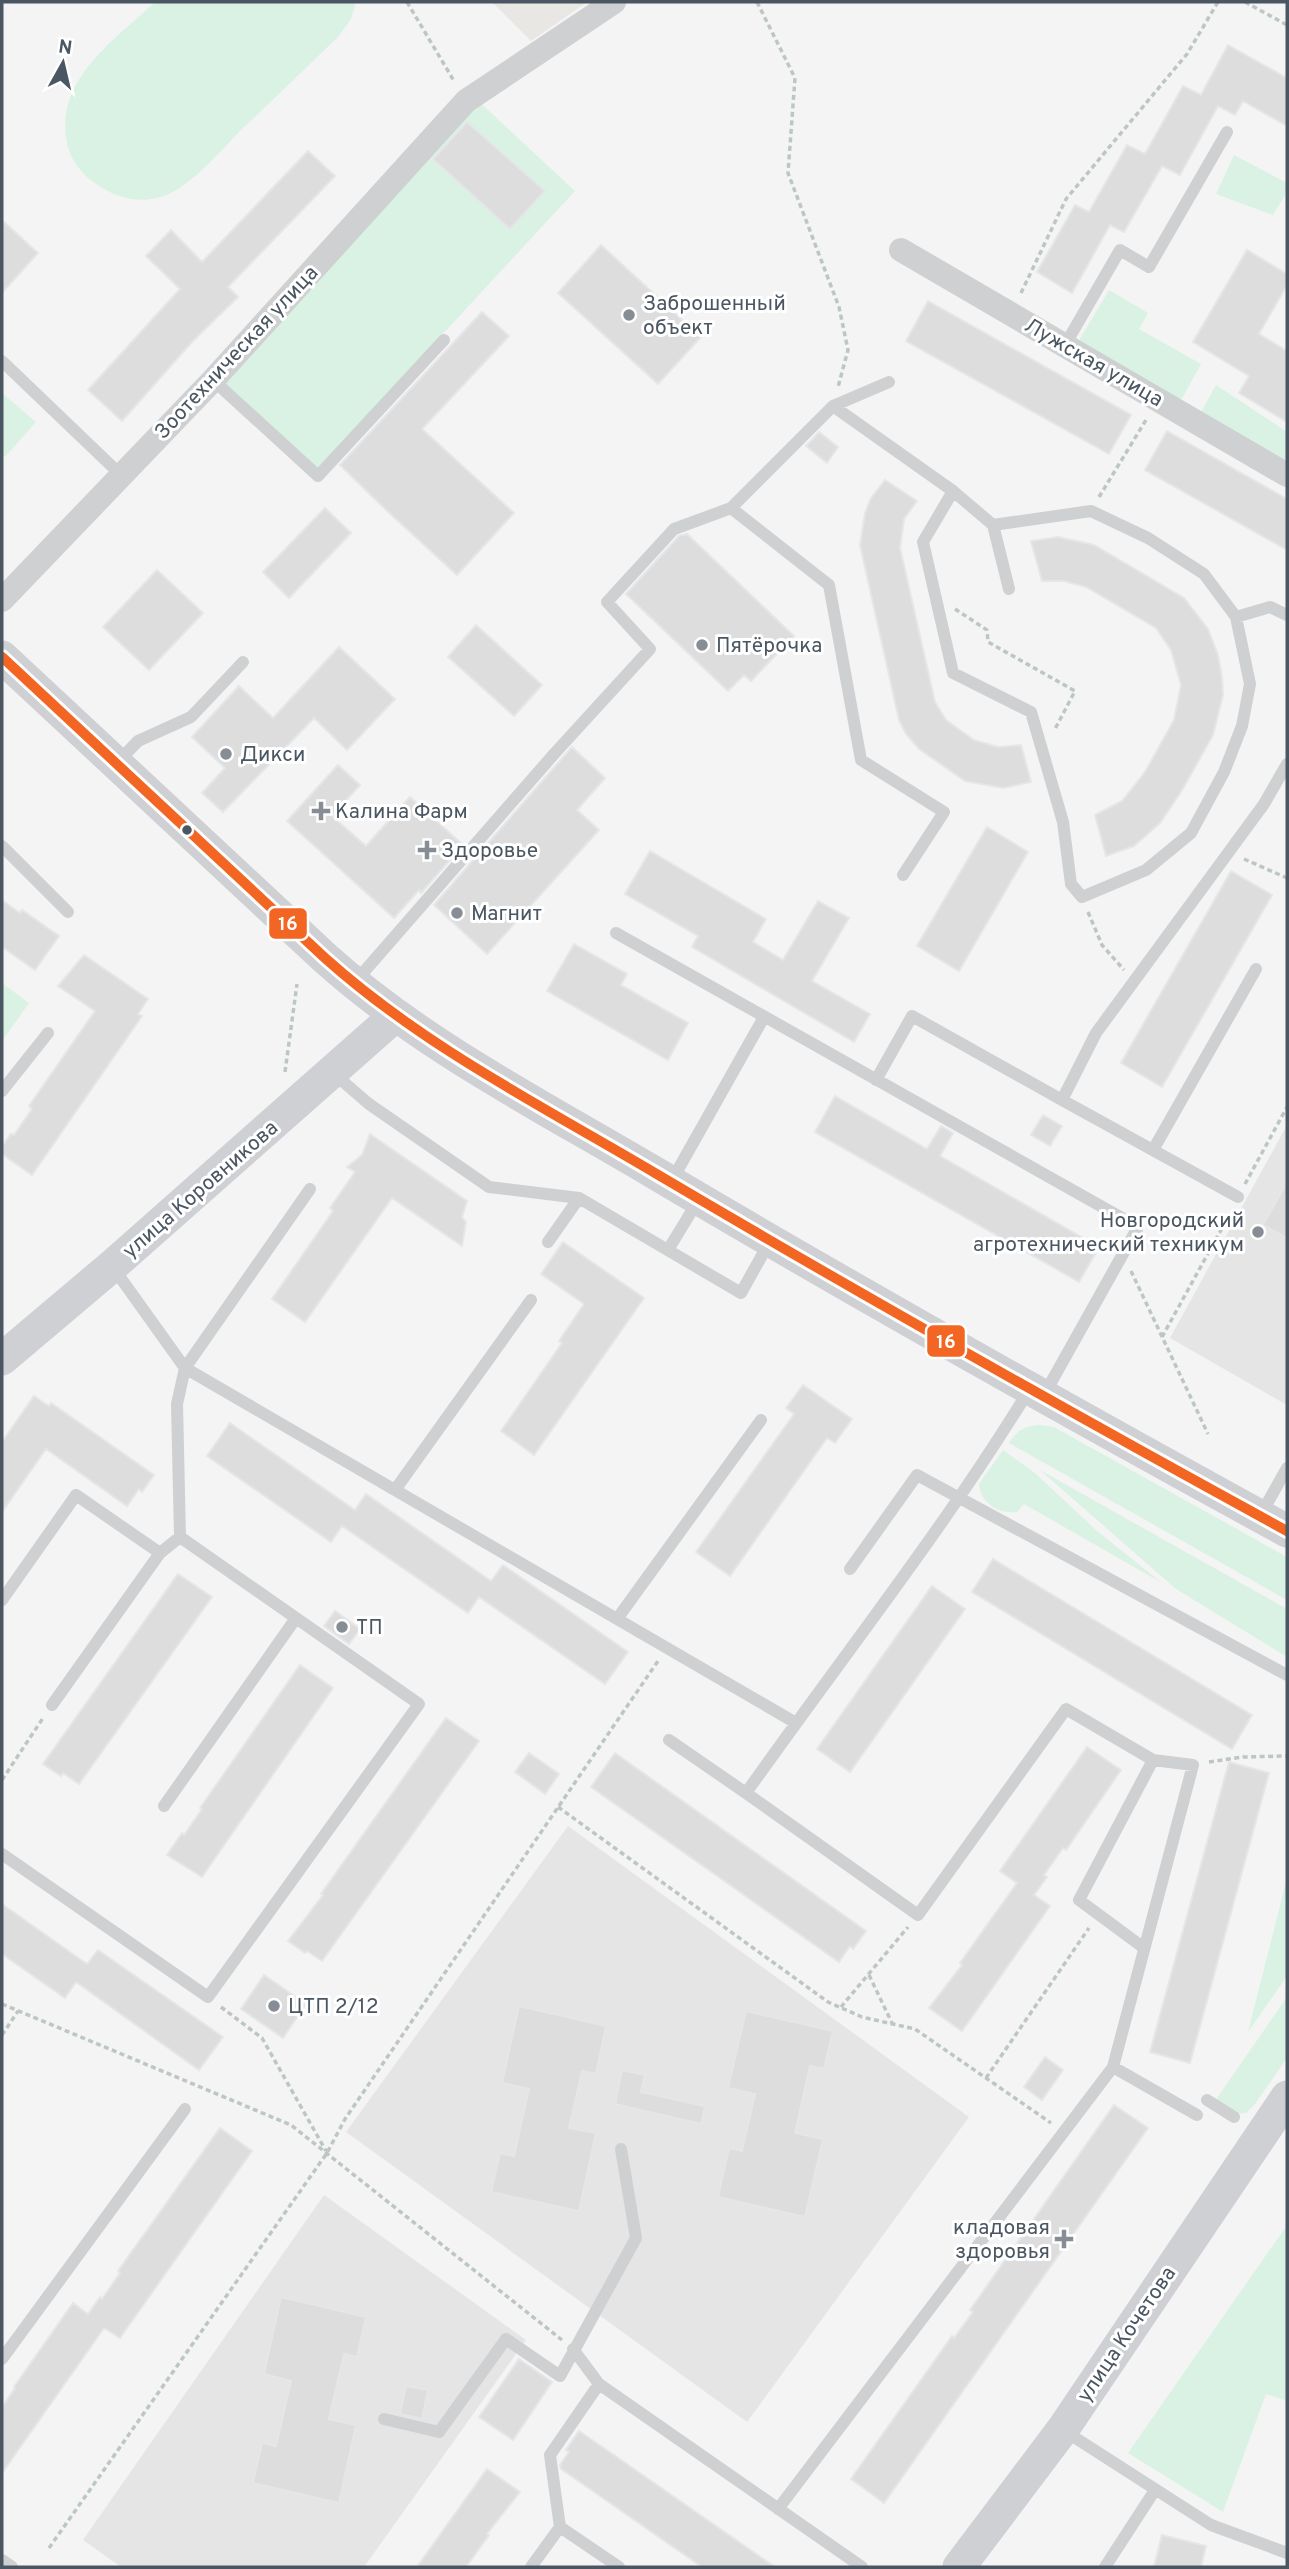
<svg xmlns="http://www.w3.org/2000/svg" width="1289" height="2569" font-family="Overpass,sans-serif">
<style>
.commercial{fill:#e8e7e3}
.education{fill:#e6e5e6}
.green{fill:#d9f2e3}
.building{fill:#ddddde;stroke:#e5e6e7;stroke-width:2}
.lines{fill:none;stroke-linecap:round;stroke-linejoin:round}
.path{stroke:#bcc7c4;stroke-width:3.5;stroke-dasharray:5 3.5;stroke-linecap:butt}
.lane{stroke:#ced0d2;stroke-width:12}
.street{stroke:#ced0d2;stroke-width:24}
.secondary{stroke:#ced0d4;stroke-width:33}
.bus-1-casing{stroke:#fff;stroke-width:16}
.bus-1{stroke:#f26522;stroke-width:10}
.poi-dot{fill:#868d94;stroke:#fff;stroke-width:2.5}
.bus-dot{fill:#4a5661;stroke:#fff;stroke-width:2.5}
.labels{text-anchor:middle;stroke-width:6;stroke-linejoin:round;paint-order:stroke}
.poi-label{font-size:21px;fill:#4a5661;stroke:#fff;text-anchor:start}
.street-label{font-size:21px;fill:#4a5661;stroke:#fff}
.line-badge{stroke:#fff;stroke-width:2.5}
.badge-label{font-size:19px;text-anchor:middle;font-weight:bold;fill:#fff}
</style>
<rect width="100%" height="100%" fill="#f4f4f4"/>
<path class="commercial" d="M492,2H587L531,41Z"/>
<path class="education" d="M1287,1125V1405L1170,1338Z
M568,1826L969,2117L747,2422L346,2132Z
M324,2195L526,2340L364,2567H121L83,2540Z"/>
<path class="green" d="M155,2H356L351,19L339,36C307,67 275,98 243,128C221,150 187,192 157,198C131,204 108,194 88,178C76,167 68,154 66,137C58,77 116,39 155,2Z
M476,99L575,191L318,469L218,378Z
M1234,155L1287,183V192L1273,215L1216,194Z
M1109,290L1148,313L1139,329L1201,364L1180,402L1078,342Z
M1216,385L1287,432V465L1200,414Z
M2,393L36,422L5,457L2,454Z
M2,983L29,1003L2,1041Z
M1040,1425L1054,1427L1287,1557V1600L1009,1443C1017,1430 1025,1426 1040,1425Z
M1003,1450L1035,1473L1096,1530L1162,1583L1024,1504L1017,1512C999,1514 981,1504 979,1484Z
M1040,1470L1287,1609V1657L1176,1589Z
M1287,1878V1976L1248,2032Z
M1287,1997V2058L1255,2104L1246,2113L1236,2114L1219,2104L1217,2098Z
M1287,2225V2401L1266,2394L1223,2512L1128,2453Z"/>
<path class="building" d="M1228,45L1287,78V126L1243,101L1235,115L1218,106L1180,175L1162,166L1124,232L1110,225L1072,293L1037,272L1075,205L1089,212L1127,145L1145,154L1183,86L1201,95Z
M467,122L545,191L510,229L433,159Z
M308,151L335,176L228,287L238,297L192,342L122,421L88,390L180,289L146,256L171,230L202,262Z
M2,220L38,253L2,293Z
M601,245L701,337L658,384L558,293Z
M1247,250L1287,274V285L1259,334L1287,351V422L1239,393L1249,376L1193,342Z
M928,301L1131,415L1109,454L906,341Z
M482,312L509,336L422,429L514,513L457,575L385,509L340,465Z
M1167,431L1287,499V550L1145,470Z
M819,432L838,447L827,463L806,446Z
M885,480L917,501L904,519L900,548L935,702L946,720L974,740L998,747L1021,745L1031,782L1003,788L965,781L919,749L906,734L899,720L860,545L865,513L871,498Z
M325,508L351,533L289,598L263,572Z
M687,534L794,636L751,681L744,675L728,691L626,594L679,536Z
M1058,537L1094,545L1184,598L1208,629L1218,655L1222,677L1223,695L1213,735L1181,792L1160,823L1134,846L1106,856L1095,815L1122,801L1145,772L1174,720L1181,685L1171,650L1156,628L1086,587L1064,581H1042L1031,541Z
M157,570L203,613L149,670L103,627Z
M476,625L542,685L514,716L448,657Z
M339,647L395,699L347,750L314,718L223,812L202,793L225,768L192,737L239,686L273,718Z
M572,747L605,778L577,810L599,830L487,954L434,905Z
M338,765L360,785L332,816L366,846L410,797L463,845L421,893L419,890L394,918L287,821Z
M987,827L1028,852L959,971L917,946Z
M650,851L766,919L753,942L783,960L818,901L849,918L812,981L870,1014L854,1042L692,947L698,936L625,894Z
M1231,871L1272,895L1162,1087L1121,1063Z
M2,900L20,913L22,910L59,936L35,970L2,947Z
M574,944L627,974L621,985L688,1023L668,1060L547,991Z
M84,955L148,999L138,1014L142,1016L32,1175L2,1154V1146L11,1134L14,1135L32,1109L29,1106L95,1011L58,986Z
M835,1096L927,1149L941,1126L953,1133L940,1156L1099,1247L1079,1282L815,1132Z
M1043,1115L1062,1126L1050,1146L1031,1135Z
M370,1134L467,1201L462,1217L466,1222L462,1246L392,1198L305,1322L272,1299L333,1211L330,1208L355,1172L347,1167L362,1155Z
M1287,1182V1238L1263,1225Z
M563,1242L644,1298L534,1455L501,1431L562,1343L559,1341L584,1304L541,1274Z
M803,1385L852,1419L835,1443L827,1438L730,1576L696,1552L794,1414L786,1408Z
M34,1396L49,1406L51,1403L154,1475L142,1492L139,1489L127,1506L46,1449L2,1512V1442Z
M230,1423L355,1510L366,1494L491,1581L503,1565L628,1652L605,1684L479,1597L468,1613L342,1526L331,1542L207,1456Z
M993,1559L1252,1715L1232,1749L972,1592Z
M178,1574L212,1597L79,1784L63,1773L61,1776L43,1764Z
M932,1586L965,1609L850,1772L817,1749Z
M335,1611L360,1629L349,1644L324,1626Z
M300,1665L333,1688L202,1877L167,1855L182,1833L184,1835L202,1809L200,1808Z
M446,1718L479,1741L322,1961L307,1951L305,1953L288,1941L323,1895L321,1894Z
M1087,1747L1121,1770L1066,1850L1063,1848L1044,1875L1047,1877L1034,1895L1050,1906L962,2031L929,2008L962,1965L960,1963L1017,1883L1000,1871Z
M529,1753L559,1774L545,1794L515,1772Z
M615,1753L866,1931L853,1949L850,1946L839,1962L591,1787Z
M1229,1762L1269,1773L1190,2063L1150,2052Z
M2,1904L87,1964L98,1950L223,2037L199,2070L76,1982L65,1998L2,1954Z
M264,1975L306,2004L283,2038L241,2009Z
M519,2006L606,2026L596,2074L582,2071L569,2128L596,2133L579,2211L491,2192L500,2153L514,2156L529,2089L502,2083Z
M746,2011L833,2031L824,2069L810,2066L795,2133L823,2139L805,2217L718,2197L729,2148L742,2151L755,2094L728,2088Z
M1045,2057L1063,2070L1042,2100L1024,2087Z
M622,2070L645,2075L641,2092L705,2106L701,2124L615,2104Z
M1114,2105L1148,2128L884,2503L851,2479L952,2336L954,2338L973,2312L970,2310Z
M220,2128L252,2151L120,2338L104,2328L2,2473V2407L15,2388L14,2387L73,2303L88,2314L100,2297L102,2299L120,2273L118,2271Z
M281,2297L366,2317L357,2357L344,2354L329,2419L356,2425L339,2503L253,2483L262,2443L276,2446L291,2381L264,2374Z
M519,2359L552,2382L513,2440L479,2417Z
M406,2386L428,2390L422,2419L400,2414Z
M579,2431L614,2455L775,2567H702L561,2469L560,2465L569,2452L566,2450Z
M487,2469L520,2492L487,2534L489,2535L466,2567H417Z
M1162,2535L1206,2546L1201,2567H1154Z"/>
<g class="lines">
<path class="path" d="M407,2L454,81
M757,2L795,78L788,173L839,307L848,350L838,387
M1245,2L1287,25
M1021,293L1066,199L1187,54L1218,2
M1099,497L1146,420
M955,609L987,630L988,642L1075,691L1054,731
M1244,859L1287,878
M1088,912L1102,945L1124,970
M285,1072L297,984
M1245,1184L1287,1107
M1131,1271L1208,1434
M1162,1337L1232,1210
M1209,1762L1243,1757L1287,1756
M2,1780L43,1718
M558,1807L828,2002L862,2017L915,2029L1051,2123
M869,1975L892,2023
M2,2004L291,2125L562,2340
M221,2007L262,2038L326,2151
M841,2007L908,1927
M2,2035L18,2011
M986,2078L1089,1928
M49,2548L327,2153L345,2119L658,1661"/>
<path class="lane" d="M1065,345L1120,250L1149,267L1227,132
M2,361L121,475
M213,380L318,476L444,340
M889,382L833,406L731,508L829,585L861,760L944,812L903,875
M833,406L953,491L993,525L1009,589
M953,491L923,542L953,673L1031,712L1063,822L1071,884L1082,897L1146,870L1191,833L1224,772L1242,726L1250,684L1236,617L1204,574L1148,538L1091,511L993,525
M1236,617L1270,607L1287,615
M117,763L138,741L191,717L243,662
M2,846L68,912
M616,933L1138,1227L1044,1395
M355,982L554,754L650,649L607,602L674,529L731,508
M333,1073L369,1104L489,1187L579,1198L741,1293L770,1241
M876,1080L912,1016L1062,1100
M2,1091L48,1033
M1153,1150L1256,969
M671,1182L764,1017
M310,1189L185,1368L796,1723
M1238,1197L1062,1100L1096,1033L1264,804L1287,764
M548,1242L579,1198
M668,1250L699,1199
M1029,1390C944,1529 840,1660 746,1793L918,1915L1066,1709L1153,1760L1193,1765L1113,2067L1197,2115
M395,1490L531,1300
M1260,1516L1287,1468
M850,1569L917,1475L1287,1675
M2,1600L76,1495L160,1553
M617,1619L761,1420
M52,1705L160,1553L180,1537L177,1404L185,1368L112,1266
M669,1740L746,1793
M164,1806L296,1618L180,1537
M2,1854L208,1997L419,1704L296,1618
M1144,1948L1079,1900L1153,1760
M1207,2100L1234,2117
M573,2349L599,2384L862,2567
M2,2359L185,2109
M599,2384L550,2455L560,2527L619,2567
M384,2419L439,2432L506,2339L560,2376L636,2238L621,2149
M1063,2430L1211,2525L1287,2553
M778,2509L1113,2067
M2,2560L12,2567
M531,2567L560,2527
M1105,2567L1155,2490"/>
<path class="street" d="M901,250L1287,475
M2,600L213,380L466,101L614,2"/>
<path class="secondary" d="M2,657L325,958C423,1046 542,1106 655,1173C863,1296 1075,1415 1287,1531
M2,1359L112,1266L395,1016
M959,2567L1063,2429L1287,2097"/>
<g class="bus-1-casing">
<path id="bus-1" d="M2,657L325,958C423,1046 542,1106 655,1173C863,1296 1075,1415 1287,1531"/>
</g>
<use href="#bus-1" class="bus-1"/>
</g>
<g class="poi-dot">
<circle cx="629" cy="315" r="7"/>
<circle cx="702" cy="645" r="7"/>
<circle cx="226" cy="754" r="7"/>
<path d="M317.5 800.5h7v7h7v7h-7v7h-7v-7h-7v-7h7z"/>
<path d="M423.5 839.5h7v7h7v7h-7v7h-7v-7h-7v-7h7z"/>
<circle cx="457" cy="913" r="7"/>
<circle cx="1258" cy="1232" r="7"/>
<circle cx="342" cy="1627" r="7"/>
<circle cx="274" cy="2006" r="7"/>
<path d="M1060.5 2228.5h7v7h7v7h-7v7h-7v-7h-7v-7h7z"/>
</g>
<circle class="bus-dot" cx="187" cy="830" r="6"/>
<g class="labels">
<g class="poi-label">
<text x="643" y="310">Заброшенный<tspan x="643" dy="24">объект</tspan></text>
<text x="716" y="652">Пятёрочка</text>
<text x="240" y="761">Дикси</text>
<text x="335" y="818">Калина Фарм</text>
<text x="441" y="857">Здоровье</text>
<text x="471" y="920">Магнит</text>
<text x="1244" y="1227" text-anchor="end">Новгородский<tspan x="1244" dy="24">агротехнический техникум</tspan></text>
<text x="356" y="1634">ТП</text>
<text x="288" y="2013">ЦТП 2/12</text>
<text x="1050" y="2234" text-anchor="end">кладовая<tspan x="1050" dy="24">здоровья</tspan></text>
</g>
<g class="street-label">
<text transform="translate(236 352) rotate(-47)" y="7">Зоотехническая улица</text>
<text transform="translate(1094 362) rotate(30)" y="7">Лужская улица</text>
<text transform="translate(200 1189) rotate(-41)" y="7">улица Коровникова</text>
<text transform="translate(1126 2334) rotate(-56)" y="7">улица Кочетова</text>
</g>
</g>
<g class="line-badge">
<rect x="268" y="907" width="40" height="33" rx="7" fill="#f26522"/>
<rect x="926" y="1324" width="40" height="34" rx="7" fill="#f26522"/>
</g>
<g class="badge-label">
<text x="288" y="930">16</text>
<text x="946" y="1348">16</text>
</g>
<rect width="1289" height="2569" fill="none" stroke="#4a5661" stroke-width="7"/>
<g transform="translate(63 63) rotate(8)" stroke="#ffffff" stroke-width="5" paint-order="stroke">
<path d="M0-5L12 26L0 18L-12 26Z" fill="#4a5661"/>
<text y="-10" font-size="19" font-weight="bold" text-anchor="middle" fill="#4a5661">N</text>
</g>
</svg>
